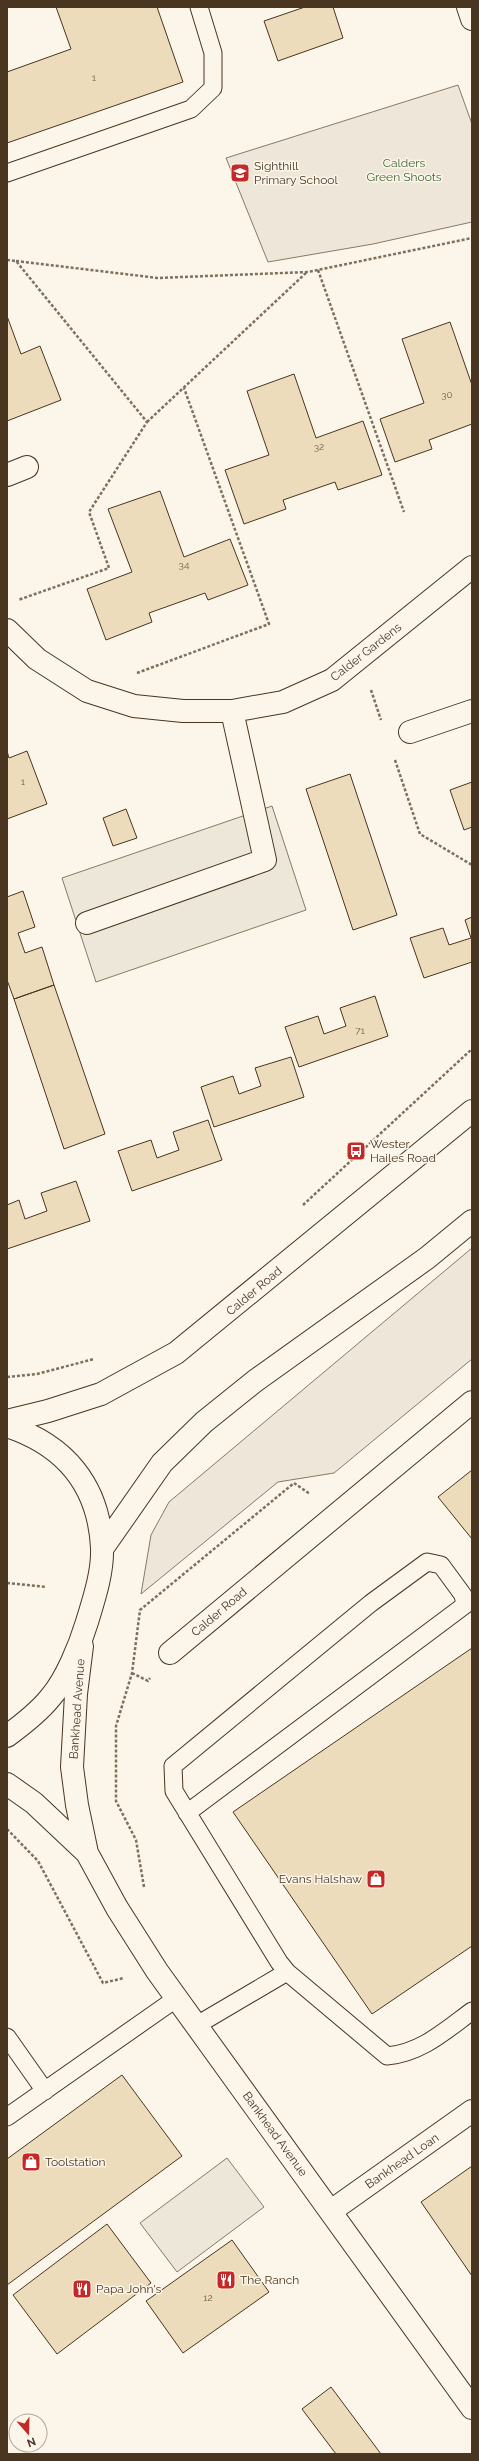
<svg xmlns="http://www.w3.org/2000/svg" width="479" height="2461" font-family="Raleway,sans-serif">
<style>
.green{fill:#ede6d9;stroke:#887966}
.parking{fill:#ede7d9;stroke:#887966}
.building{fill:#ecdcbc;stroke:#4a3520}
.lines{fill:none;stroke-linecap:round;stroke-linejoin:round}
.service-casing{stroke:#4a3520;stroke-width:19}
.minor-casing{stroke:#4a3520;stroke-width:24}
.tertiary-casing{stroke:#4a3520;stroke-width:24}
.primary-casing{stroke:#4a3520;stroke-width:24}
.path{stroke:#7f6f5c;stroke-width:2.5;stroke-dasharray:3 2;stroke-linecap:butt}
.service{stroke:#fbf6e9;stroke-width:17}
.minor{stroke:#fbf6e9;stroke-width:22}
.tertiary{stroke:#fbf6e9;stroke-width:22}
.primary{stroke:#fbf6e9;stroke-width:22}
.labels{text-anchor:middle;stroke-width:3;stroke-linejoin:round;paint-order:stroke}
.number-label{font-size:10px;fill:#725f47}
.park-label{font-size:12px;fill:#436837;stroke:#fbf6e9}
.poi-label{font-size:12px;fill:#4a3520;stroke:#fbf6e9;text-anchor:start}
.street-label{font-size:12px;fill:#4a3520;stroke:#fbf6e9}
</style>
<rect width="100%" height="100%" fill="#fbf6e9"/>
<path class="green" d="M458,85L472,124V222L373,244L268,262L226,158Z
M472,1248V1359L334,1473L278,1482L141,1594L151,1535L169,1502Z"/>
<path class="parking" d="M272,806L306,910L96,982L62,878Z
M227,2158L264,2207L177,2272L140,2223Z"/>
<path class="building" d="M56,7H157L183,82L7,143V72L71,49Z
M305,7H333L343,38L278,61L264,21Z
M7,316L21,354L40,346L61,400L7,421Z
M450,322L472,385V424L429,440L432,449L395,462L380,419L424,403L402,339Z
M294,374L316,438L363,421L382,475L338,490L335,482L283,500L286,509L244,524L225,470L269,455L247,391Z
M160,491L184,557L230,539L248,585L208,600L205,593L149,613L152,622L106,640L87,589L132,572L108,509Z
M7,751L9,758L27,751L47,804L7,819Z
M350,774L397,915L353,930L306,789Z
M472,782V827L464,830L450,790Z
M126,809L137,838L113,846L103,818Z
M23,891L35,927L18,933L25,953L42,947L54,985L14,999L7,980V897Z
M472,917V962L424,978L410,938L443,928L449,945L471,938L465,920Z
M54,985L105,1134L64,1149L14,999Z
M375,996L388,1036L299,1067L285,1027L318,1016L324,1034L346,1026L340,1008Z
M291,1057L304,1097L214,1127L201,1087L233,1076L239,1094L261,1086L255,1068Z
M208,1120L222,1160L132,1191L118,1151L151,1140L157,1158L179,1150L173,1132Z
M76,1181L90,1221L7,1249V1205L19,1200L25,1219L47,1211L41,1193Z
M472,1470V1539L438,1497Z
M472,1648V1946L372,2014L233,1812Z
M122,2075L182,2156L7,2285V2159Z
M472,2166V2276L421,2202Z
M107,2224L151,2283L57,2354L13,2295Z
M232,2240L269,2292L183,2353L146,2301Z
M331,2387L381,2454H336L302,2409Z"/>
<g class="lines">
<g class="service-casing">
<path id="service" d="M7,173L191,109L213,88V53L199,7
M187,1813L465,1605L463,1595L441,1565L427,1562L371,1603L173,1766L174,1791L279,1962L287,1972L197,2025
M287,1972L387,2056C421,2053 445,2031 472,2011
M7,2037L45,2091
M7,2117L177,1998"/>
</g>
<g class="minor-casing">
<path id="minor" d="M468,7L472,19
M7,475L27,467
M7,630L37,659L87,691L134,706L183,711H232L283,702L332,680L472,567
M410,732L472,711
M87,923L265,860L232,711
M170,1653L472,1402
M331,2211L472,2111"/>
</g>
<g class="tertiary-casing">
<path id="tertiary" d="M82,1646L76,1694L72,1767L77,1805L87,1853L117,1908L157,1971L472,2408
M7,1784L34,1803L87,1853"/>
</g>
<g class="primary-casing">
<path id="primary" d="M7,1421L48,1411L101,1394L176,1353L472,1111
M7,1426C65,1445 99,1485 102,1548C103,1572 94,1599 87,1622C80,1645 66,1680 50,1698C38,1713 22,1725 7,1736
M102,1549L162,1463L204,1422L255,1381L427,1258L472,1221"/>
</g>
<path class="path" d="M7,260L16,261L147,422L89,512L109,568L18,600
M16,261L158,278L308,272L472,238
M318,270L404,512
M147,422L307,272
M137,673L269,624L184,388
M371,690L381,720
M395,760L420,834L472,865
M303,1205L472,1049
M7,1377L37,1374L94,1359
M7,1583L46,1587
M132,1673L148,1681L150,1678
M7,1829L38,1861L103,1983L124,1978
M144,1887L136,1840L116,1801V1726L132,1673L140,1610L294,1483L310,1494"/>
<use href="#service" class="service"/>
<use href="#minor" class="minor"/>
<use href="#tertiary" class="tertiary"/>
<use href="#primary" class="primary"/>
</g>
<defs>
<g id="school-square" transform="scale(1)"><rect x="-9" y="-9" width="18" height="18" rx="4" fill="#c62828" stroke="#fbf6e9"/><path d="M0-5L7-2L0 1L-7-2ZM-4 1L0 2.5L4 1V4Q0 6-4 4Z" fill="#fff"/></g>
<g id="bus-square" transform="scale(1)"><rect x="-9" y="-9" width="18" height="18" rx="4" fill="#c62828" stroke="#fbf6e9"/><path d="M-5-6H5V4H4V6H2V4H-2V6H-4V4H-5ZM-3.5-4V0h7V-4ZM-3.5 1.2v1.5H-2V1.2ZM2 1.2v1.5H3.5V1.2Z" fill="#fff"/></g>
<g id="shop-square" transform="scale(1)"><rect x="-9" y="-9" width="18" height="18" rx="4" fill="#c62828" stroke="#fbf6e9"/><path d="M-5-2.5h2.3a2.7 3.5 0 0 1 5.4 0H5L5.5 6h-11ZM-1.5-2.5h3a1.5 2.3 0 0 0-3 0Z" fill="#fff"/></g>
<g id="restaurant-square" transform="scale(1)"><rect x="-9" y="-9" width="18" height="18" rx="4" fill="#c62828" stroke="#fbf6e9"/><path d="M-5-6h1v4h1v-4h1v4h1v-4h1v5L-1.5 .5V6h-2V.5L-5-1ZM5-6V6H3V1.5H1.5Q1.5-4 5-6Z" fill="#fff"/></g>
</defs>
<g fill-rule="evenodd">
<use href="#school-square" x="240" y="173"/>
<use href="#bus-square" x="356" y="1151"/>
<use href="#shop-square" x="376" y="1879"/>
<use href="#shop-square" x="31" y="2162"/>
<use href="#restaurant-square" x="226" y="2280"/>
<use href="#restaurant-square" x="82" y="2289"/>
</g>
<g class="labels">
<g class="number-label">
<text x="94" y="81">1</text>
<text x="447" y="398">30</text>
<text x="319" y="450">32</text>
<text x="184" y="568">34</text>
<text x="23" y="785">1</text>
<text x="360" y="1034">71</text>
<text x="208" y="2301">12</text>
</g>
<g class="park-label">
<text x="404" y="167">Calders<tspan x="404" dy="14">Green Shoots</tspan></text>
</g>
<g class="poi-label">
<text x="254" y="170">Sighthill<tspan x="254" dy="14">Primary School</tspan></text>
<text x="370" y="1148">Wester<tspan x="370" dy="14">Hailes Road</tspan></text>
<text x="362" y="1883" text-anchor="end">Evans Halshaw</text>
<text x="45" y="2166">Toolstation</text>
<text x="240" y="2284">The Ranch</text>
<text x="96" y="2293">Papa John's</text>
</g>
<g class="street-label">
<text transform="translate(366 652) rotate(-38)" y="4">Calder Gardens</text>
<text transform="translate(254 1291) rotate(-40)" y="4">Calder Road</text>
<text transform="translate(219 1612) rotate(-40)" y="4">Calder Road</text>
<text transform="translate(77 1709) rotate(-86)" y="4">Bankhead Avenue</text>
<text transform="translate(275 2134) rotate(54)" y="4">Bankhead Avenue</text>
<text transform="translate(402 2161) rotate(-35)" y="4">Bankhead Loan</text>
</g>
</g>
<rect width="479" height="2461" fill="none" stroke="#4a3520" stroke-width="16"/>
<g transform="translate(28 2433) rotate(160)"><circle r="19" fill="#fbf6e9" stroke="#b4a999"/>
<path d="M0-3L7 15L0 10L-7 15Z" fill="#c62828"/>
<text y="-6" font-size="11" font-weight="bold" text-anchor="middle" fill="#4a3520">N</text>
</g>
</svg>
